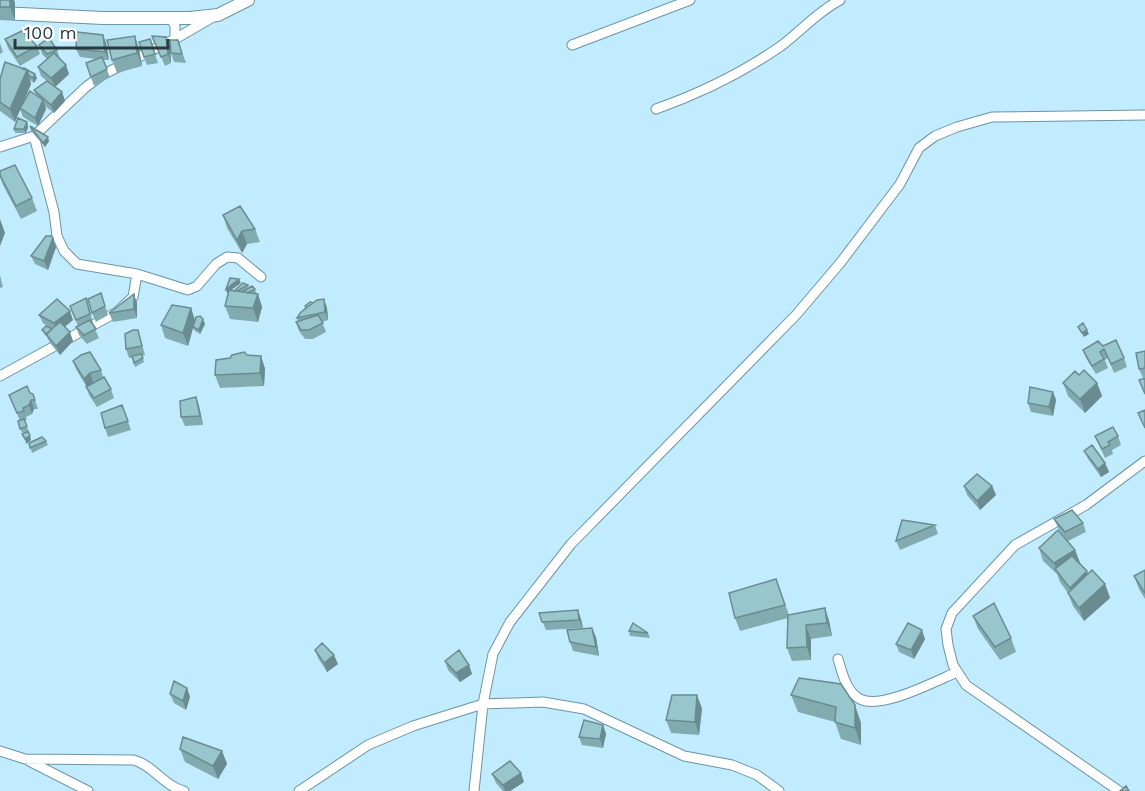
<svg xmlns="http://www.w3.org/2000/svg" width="1145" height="791" font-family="'Work Sans',sans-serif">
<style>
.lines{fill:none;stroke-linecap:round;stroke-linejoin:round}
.minor-casing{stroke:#6b94a5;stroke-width:11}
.tertiary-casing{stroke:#6b94a5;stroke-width:14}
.minor{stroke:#fff;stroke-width:9}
.tertiary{stroke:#fff;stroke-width:12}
.wall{fill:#82abb0}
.shaded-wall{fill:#6a8b90}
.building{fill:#97c7cd;stroke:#6a8b90;stroke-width:1.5}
</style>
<rect width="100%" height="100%" fill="#c1ecff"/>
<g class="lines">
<g class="minor-casing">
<path id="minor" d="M171,18L175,26V39
M572,45L690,0
M656,109C701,93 742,73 781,46C801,31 817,12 840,0
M34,136L54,212L57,236L64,251L77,264L137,274L188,290L197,286L216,264L227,257L238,258L261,277
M0,147L34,136L86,87L102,75L175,39L213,17
M0,376L117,312L133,297L137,274
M838,659C842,672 846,692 860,699C881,710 936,681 957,672
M0,751L25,759L134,760C154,766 164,786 184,791
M29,761L88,791
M299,791L368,745L413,726L483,704L543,702L584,709L684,756L732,765L757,775L779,791
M474,791L483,704L493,654L510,622L571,544L796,315L841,262L900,184L919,148L935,136L957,127L992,117L1145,115
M1119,791L966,685L953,665L948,645L946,629L952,613L1015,545L1086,505L1145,461"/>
</g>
<g class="tertiary-casing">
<path id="tertiary" d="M0,13L103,18H190L218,15L248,0"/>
</g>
<use href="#minor" class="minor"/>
<use href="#tertiary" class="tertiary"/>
</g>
<path class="wall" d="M0,0H14L15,4V20H0Z
M103,35L106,43L109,60H103L110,77L94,86L86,63L96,59L80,57L76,49Z
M152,36L170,46L171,63L165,66Z
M5,39L37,46L40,54L20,66L8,48Z
M150,39L158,63L147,65L144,57Z
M178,40L181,49L186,63L174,62L171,53Z
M0,43L3,52L0,54Z
M39,45L57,50L60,59L69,74L55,87L62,92L65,101L54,113L45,106L46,109L38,126L23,117L20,109L15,122L0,111V79L5,62L37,78L34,83L30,80L31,84L23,103L36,95L34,90L48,82L41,76L38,67L47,59L42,54Z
M139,49L142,66L117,73L112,60Z
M27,122L28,127L26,133H15L14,129Z
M30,126L49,141L45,147L31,131Z
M0,171L32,198L37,211L21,219L3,185L0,177Z
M223,215L255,229L260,242L247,244L242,253L227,228Z
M53,238L56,247L48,270L35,264L31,256Z
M0,275L3,287L0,288Z
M241,283L231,290L234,291L248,285L249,288L255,289L262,307L258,322L230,319L225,306L228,293H227L226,289Z
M101,293L108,315L96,322L92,313Z
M86,298L89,307L93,323H92L99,338L87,344L79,335L76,327L78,326L70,306Z
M324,299L327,308L328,320L322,322L326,332L313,339H305L299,331L296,322L298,321L297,318L305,308V306Z
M137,303V318L113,322L109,313Z
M191,308L195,320L205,324L200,334L195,331L193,328L188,346L165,338L161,325Z
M39,315L73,320L65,327L73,341L60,355L50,343L47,337L44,334L42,330L50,328L43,323Z
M138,330L145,355L142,356L144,362L135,367L132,358H129L126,349Z
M1103,346L1124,358L1127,367L1114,373L1108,358L1105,360L1108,368L1096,374L1086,358L1083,350Z
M1145,351V377L1143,378L1139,369Z
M247,355L261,356L265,369L264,386L220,388L215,375L230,358Z
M73,361L101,370L103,377L111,389L114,398L97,407L89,395L86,386L76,369Z
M1063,383H1097L1102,396L1085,413L1068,396Z
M1053,392L1056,400L1053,416L1031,412L1028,403Z
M30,393L33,394L38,409H34L32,414L26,417L27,420H25L28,430L22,433L18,421H20L9,395Z
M196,397L199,406L203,425L185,426L181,417Z
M122,405L131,430L108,437L105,428Z
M1095,436H1118L1121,445L1112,450L1113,454L1105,458Z
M46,441L48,445L32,453L29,443Z
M1084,451L1105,463L1109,472L1101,477L1088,459Z
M964,486H992L996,495L980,510L967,495Z
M1054,519L1083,523L1086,532L1068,541L1058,528Z
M935,525L938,534L900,550L896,541Z
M1039,548L1075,550L1080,563L1088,574L1105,584L1110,598L1084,621L1073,606L1068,593L1060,582L1057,574L1043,561Z
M1145,570V599L1139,589L1134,576Z
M776,579L789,615L825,608L829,621L832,636L811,639V660L792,661L787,648L788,618L740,631L735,618Z
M539,613L581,619L583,628L546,630Z
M973,616L1011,638L1016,652L1000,660L978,629Z
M629,631L648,633L650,638L630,636Z
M596,637L599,656L573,651L570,642Z
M925,639L914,659L899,652L896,644Z
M315,650L338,664L327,672L318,658Z
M445,661L469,665L472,674L460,682L448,670Z
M799,678L861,723V745L841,739L835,722L798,712L791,695Z
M187,688L190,697L186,710L174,703L170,694Z
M702,708L699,735L671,733L666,720Z
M603,725L606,734L603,748L582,745L579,737Z
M180,749L222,751L227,764L218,779L185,762Z
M492,774L524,782L510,791H503L496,783Z"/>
<path class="shaded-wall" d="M10,0H14L15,4V20L10,7Z
M103,35L106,43L109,60L105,52Z
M135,36L139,49L142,66L137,53Z
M166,37L170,46L171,63L168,54Z
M66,65L69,74L55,87L51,78Z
M27,70L31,84L15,122L10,109Z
M35,74L37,78L34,83L33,78Z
M62,92L65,101L54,113L51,105Z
M43,100L46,109L38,126L35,118Z
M27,122L28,127L26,133L24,129Z
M48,137L49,141L45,147L43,143Z
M0,219L5,233L0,246Z
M242,231L247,244L242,253L237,240Z
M53,238L56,247L48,270L44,261Z
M239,279L241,283L227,293L226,289Z
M134,294L137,303V318L134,309Z
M258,294L262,307L258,322L253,308Z
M324,299L327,308L328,320L325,312Z
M191,308L195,321L188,346L183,333Z
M70,311L73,320L57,332L54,323Z
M203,319L205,324L200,334L199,330Z
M1087,330L1089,334L1084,337L1082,333Z
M70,332L73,341L60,355L56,346Z
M261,356L265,369L264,386L260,373Z
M90,373L93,382L87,388L84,379Z
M1097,383L1102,396L1085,413L1080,399Z
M1053,392L1056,400L1053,416L1049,407Z
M196,397L199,406L203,425L200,416Z
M31,400L34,409L32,414L29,405Z
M30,436L31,440L26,444L25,439Z
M1105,463L1109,472L1101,477L1098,469Z
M992,486L996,495L980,510L977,501Z
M1075,550L1080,563L1058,572L1054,563Z
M1087,571L1091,584L1075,601L1070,588Z
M1105,584L1110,598L1084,621L1079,608Z
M825,608L829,621L832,636L827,623Z
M578,610L581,619L583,628L579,620Z
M806,625L811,639V660L807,647Z
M592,628L596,637L599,656L596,647Z
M922,630L925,639L914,659L911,650Z
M334,655L338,664L327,672L324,663Z
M469,665L472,674L460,682L456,673Z
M187,688L190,697L186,710L183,701Z
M697,695L702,708L699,735L695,722Z
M855,705L861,723V745L855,728Z
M603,725L606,734L603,748L600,739Z
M222,751L227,764L218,779L213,766Z
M521,773L524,782L510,791H505L503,785Z"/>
<path class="building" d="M0,0H10V7H0Z
M22,31L37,46L17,57L5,39Z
M77,32L103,35L105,52L76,49Z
M135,36L137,53L112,60L107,40Z
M152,36L166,37L168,54L161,57Z
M49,38L57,50L47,54L39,45Z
M150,39L155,54L144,57L139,42Z
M170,40H178L182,54L171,53Z
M54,53L66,65L51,78L38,67Z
M102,57L107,69L91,77L86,63Z
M5,62L27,70L10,109L0,102V79Z
M24,68L35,74L33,78L29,76L27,70L23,69Z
M47,81L62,92L51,105L34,90Z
M30,91L43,100L35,118L20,108Z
M18,118L27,122L24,129H14Z
M30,126L48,137L43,143Z
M15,165L32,198L16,206L0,175V171Z
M240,206L255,229L242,231L237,240L223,215Z
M46,236H51L53,238L44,261L31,256Z
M230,278L239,279L226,289Z
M243,283L248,285L237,291H234Z
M252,286L255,289L247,293L244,291Z
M229,290L258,294L253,308L225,306Z
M101,293L105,306L92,313L88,299Z
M134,294V309L109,313Z
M86,298L90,314L76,320L70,306Z
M57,299L70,311L54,323L39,315Z
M324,299L325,312L297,318L301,312L317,300Z
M310,302L313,303L306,308L305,306Z
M172,305L191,308L183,333L161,325Z
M318,315L323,323L309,330H301L296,322Z
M200,316L203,319L199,330L193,327L196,317Z
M90,320L96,329L84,335L76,327Z
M60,322L70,332L56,346L46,334Z
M1083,323L1087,330L1082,333L1078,327Z
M46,326L52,329L47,334L42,330Z
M133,330H138L142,346L126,349L125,334Z
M1116,340L1124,358L1111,364L1104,349L1100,352L1104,359L1092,366L1083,350L1098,341L1103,346Z
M1145,351V368L1139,369L1136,353Z
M90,352L101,370L90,373L84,379L73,361L81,355Z
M244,352L247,355L261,356L260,373L215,375L216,360L230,358L232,355Z
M141,354L143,358L134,363L132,356Z
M1084,370L1097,383L1080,399L1063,383L1075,371L1079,375Z
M104,377L111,389L94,398L86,387Z
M1145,378V394L1139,380Z
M27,386L30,393L33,394L35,400H31L29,405L23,408L24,411L17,413L9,395Z
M1030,387L1053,392L1049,407L1028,403Z
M196,397L200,416L181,417L180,401Z
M122,405L128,421L105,428L101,413Z
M1145,410V428L1138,413Z
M24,419L27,426L20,429L18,421Z
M1113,427L1118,436L1108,442L1110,445L1102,449L1095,436Z
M28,431L30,436L25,439L22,434Z
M42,437L46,441L30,448L29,443Z
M1092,445L1105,463L1098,469L1084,451Z
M977,474L992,486L977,501L964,486Z
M1072,510L1083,523L1065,532L1054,519Z
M902,520L935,525L896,541Z
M1058,530L1075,550L1054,563L1039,548Z
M1072,556L1087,571L1070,588L1055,569Z
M1092,570L1105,584L1079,608L1068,593Z
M1145,570V593L1134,576Z
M776,579L785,605L735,618L729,593Z
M994,603L1011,638L995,647L973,616Z
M825,608L827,623L806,625L807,647L787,648L788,615Z
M578,610L579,620L542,622L539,613Z
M633,623L648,633L629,631Z
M908,623L922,630L911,650L896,644Z
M592,628L596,647L570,642L567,630Z
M322,643L334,655L324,663L315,650Z
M459,650L469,665L456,673L445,661Z
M799,678L841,684L855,705V728L835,722L836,707L791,695Z
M174,681L187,688L183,701L170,694Z
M672,695H697L695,722L666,720Z
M584,720L603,725L600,739L579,737Z
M183,737L222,751L213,766L180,749Z
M510,761L521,773L503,785L492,774Z
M1126,786L1129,791H1120Z"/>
<path d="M15 39v9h153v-9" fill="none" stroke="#27383f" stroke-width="3"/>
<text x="24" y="39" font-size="18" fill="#27383f" stroke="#ffffff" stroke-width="4.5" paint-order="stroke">100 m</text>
</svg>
